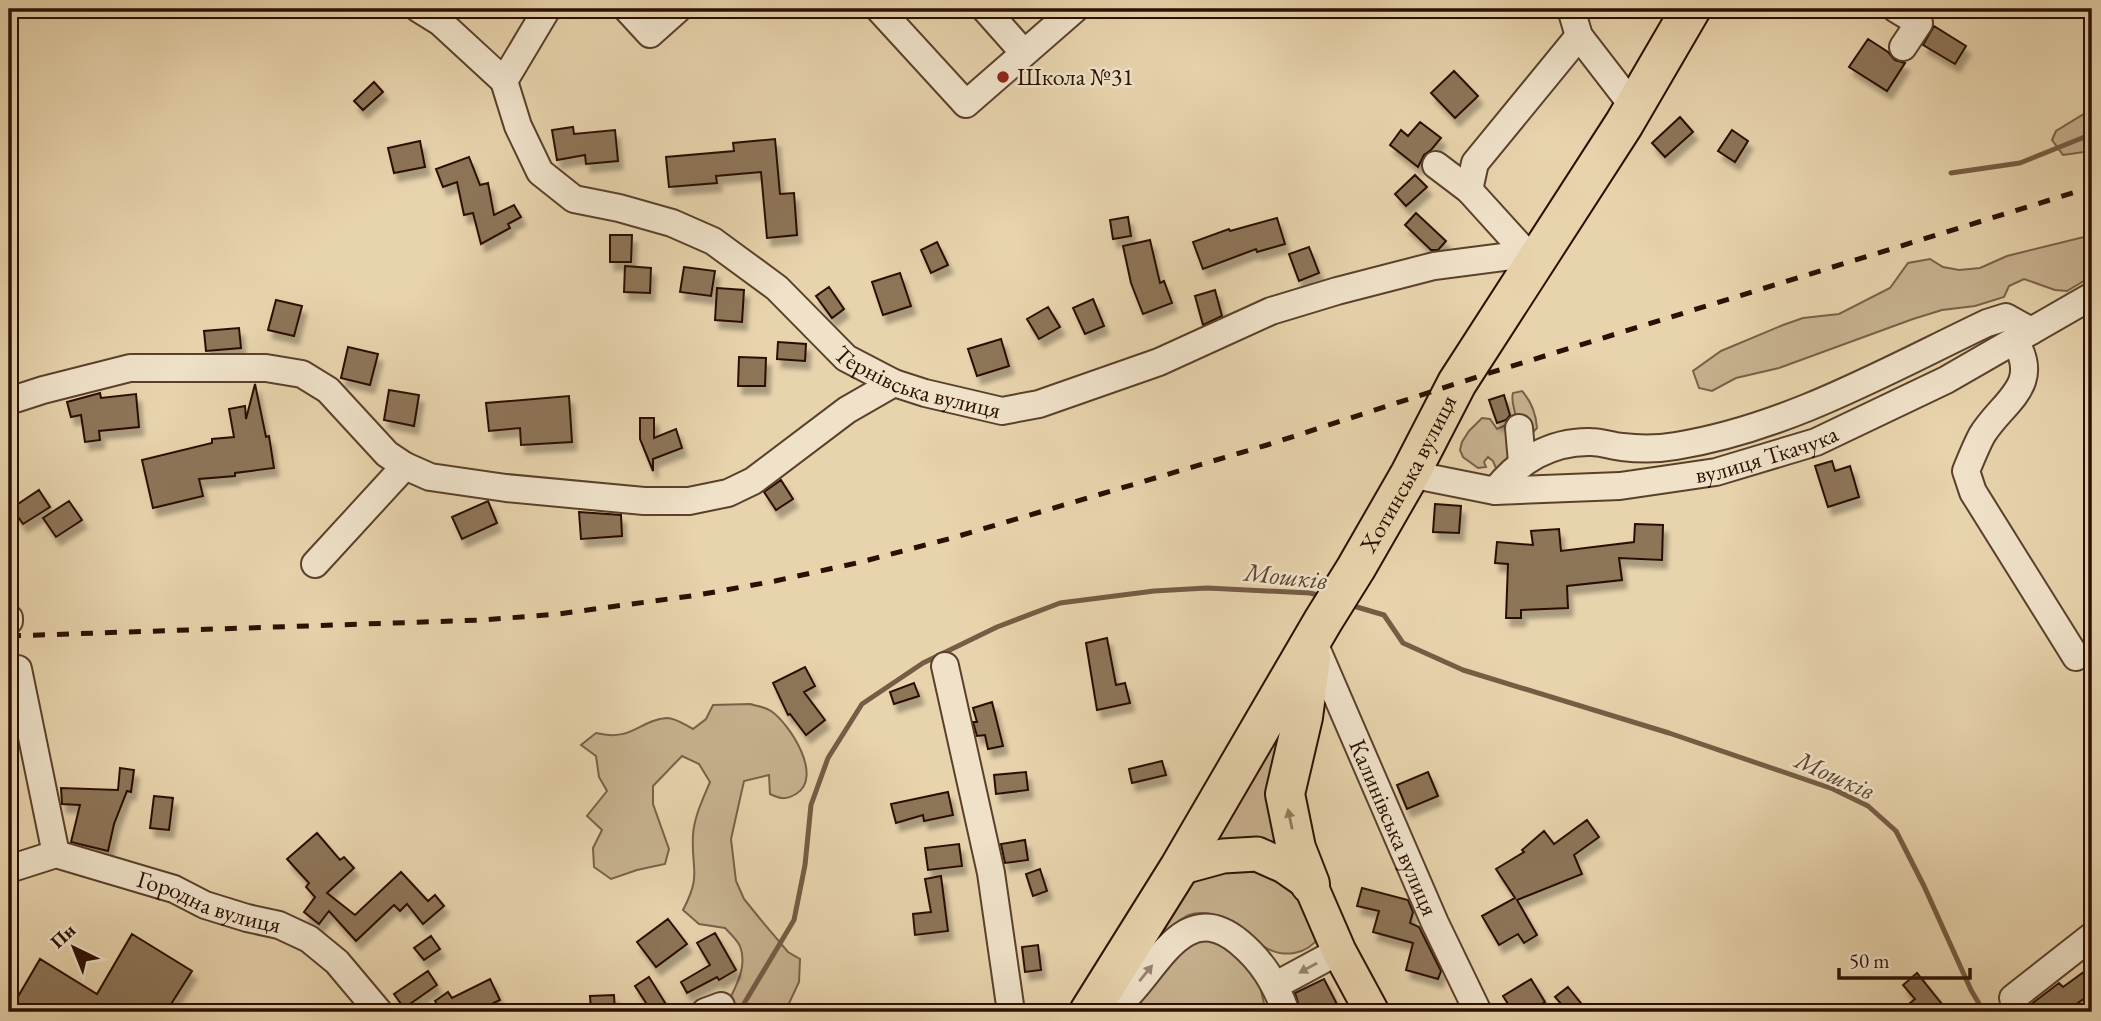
<svg xmlns="http://www.w3.org/2000/svg" width="2101" height="1021" font-family="'EB Garamond',serif">
<style>
.green{fill:#c7b28f;stroke:#796048;stroke-width:2}
.lines{fill:none;stroke-linecap:round;stroke-linejoin:round}
.stream{stroke:#755c44;stroke-width:5}
.building{fill:#8d7559;stroke:#2b0f00;stroke-width:2;filter:url(#shadow)}
.minor-casing{stroke:#5a402b;stroke-width:30}
.major-casing{stroke:#2b0f00;stroke-width:37}
.highway-casing{stroke:#2b0f00;stroke-width:42}
.minor{stroke:#efe2c9;stroke-width:26}
.major{stroke:#e7d3ac;stroke-width:33}
.highway{stroke:#e7d3ac;stroke-width:38}
.rail{stroke:#2b0f00;stroke-width:5;stroke-dasharray:12 12;stroke-linecap:butt}
.oneway{fill:#927b5f}
.oneway2{fill:#97836f}
.poi-dot{fill:#8f2418;stroke:#efe2c9;stroke-width:2.5}
.labels{text-anchor:middle;stroke-width:5;stroke-linejoin:round;paint-order:stroke}
.poi-label{font-size:24px;fill:#2b0f00;stroke:#efe2c9;text-anchor:start}
.street-label{font-size:24px;fill:#2b0f00;stroke:#efe2c9}
.water-label{font-size:26px;font-style:italic;fill:#5d432e;stroke:#efe2c9}
</style>
<defs>
<filter id="shadow"><feDropShadow dx="4.5" dy="8" stdDeviation="2" flood-color="#0004"/></filter>
</defs>
<rect width="100%" height="100%" fill="#e7d3ac"/>
<filter id="stains"><feTurbulence type="fractalNoise" baseFrequency=".00286" numOctaves="4"/><feColorMatrix values="0 0 0 0 .2 0 0 0 0 .09 0 0 0 0 .02 0 0 0 .5 -.17"/></filter>
<radialGradient id="worn" r=".72"><stop offset=".6" stop-color="#630" stop-opacity="0"/><stop offset="1" stop-color="#630" stop-opacity=".3"/></radialGradient>
<path class="green" d="M2092,109V151L2063,155L2052,140L2056,131Z
M2092,235V276L2067,291L2055,290L2024,279L2009,286L2004,297L1975,306L1942,310L1913,319L1779,368L1736,378L1712,391L1699,388L1693,371L1721,351L1783,325L1803,318L1839,314L1890,288L1908,263L1930,259L1943,267L1959,270L1980,268L2007,256Z
M1522,391C1531,401 1536,414 1537,428L1508,457V471L1498,473L1493,461L1488,457L1484,462L1486,467L1478,468L1463,457L1460,450L1462,442L1469,431L1482,418L1490,419L1497,429L1515,421C1517,410 1510,404 1513,393Z
M750,704C757,706 765,707 771,711C790,724 824,777 796,794C786,800 780,799 770,794L769,775L744,781L731,839L736,881L744,899L761,920L788,952L800,959L799,982L785,1012H724C732,991 749,970 740,946C737,940 730,933 725,928L699,924L683,910C702,874 691,870 693,835C694,817 703,799 710,782L699,764L682,756L653,786V804L669,849L665,864L637,870L611,879L594,867L593,848L602,830L587,816L607,791L599,777L596,756L581,745L596,733C632,742 639,720 667,718C676,718 685,725 693,729L706,719L713,705Z
M1285,723L1288,857L1205,850Z
M1231,865L1268,871L1294,886L1320,936C1307,955 1283,959 1263,946C1254,941 1247,931 1238,925C1226,916 1201,909 1187,916C1165,927 1146,963 1132,983L1189,881Z
M1204,938L1220,943L1257,973L1266,1012H1127L1176,947Z"/>
<g class="lines">
<path class="stream" d="M1951,173L2020,163L2092,134
M1350,605L1384,615L1403,643L1463,670L1669,733L1833,789L1868,806L1896,831L1924,886L1971,990L1984,1012
M739,1012L794,920L805,865L811,805L828,758L862,704L923,663L997,627L1060,603L1154,591L1207,588L1310,593L1321,596"/>
</g>
<path class="building" d="M1934,26L1966,46L1955,64L1923,45Z
M1868,39L1888,52L1895,60L1905,63L1887,91L1849,67Z
M1454,71L1478,96L1455,118L1431,93Z
M374,82L383,92L363,110L354,101Z
M1680,117L1693,132L1665,157L1652,143Z
M1420,122L1441,138L1431,150L1424,155L1418,167L1390,145L1401,130L1408,136Z
M573,127L574,134L615,130L618,161L586,164L585,155L557,160L552,130Z
M1732,130L1748,141L1735,162L1718,151Z
M775,139L780,194L794,193L797,235L767,238L761,172L716,176L717,183L669,187L666,157L734,151L733,143Z
M420,141L425,167L394,173L388,148Z
M469,157L480,185L488,183L494,215L514,205L521,217L508,224L510,228L481,244L473,213L464,215L457,182L443,187L436,169Z
M1415,175L1427,187L1406,206L1395,194Z
M1416,213L1446,241L1438,250H1431L1405,225Z
M1128,217L1131,236L1113,239L1110,220Z
M1277,218L1285,244L1257,252L1256,249L1203,269L1193,242L1229,229L1230,231Z
M610,235H632L631,262H610Z
M1150,240L1160,283L1164,281L1172,303L1143,314L1131,283L1123,246Z
M937,242L948,265L931,273L921,250Z
M1309,247L1319,273L1299,281L1289,254Z
M625,266L651,268L650,293L624,292Z
M684,267L715,271L711,296L680,292Z
M900,273L911,306L883,315L872,282Z
M829,287L844,309L832,318L816,296Z
M717,288L744,290L742,322L715,320Z
M1215,290L1222,316L1203,325L1195,296Z
M1093,299L1104,326L1085,334L1073,308Z
M276,300L302,306L294,336L268,330Z
M1048,307L1060,327L1039,339L1027,319Z
M239,328L241,348L206,351L204,331Z
M1001,339L1009,366L977,376L968,349Z
M778,342L806,344L805,361L777,359Z
M348,347L378,354L370,385L341,378Z
M739,357L766,358L765,386H738Z
M255,384L266,437L269,436L274,468L235,473V476L199,479L203,496L153,508L142,460L212,443V439L234,437L229,409L245,406L246,419Z
M389,390L419,395L414,426L384,420Z
M100,393L101,398L136,394L139,427L99,431L100,440L85,442L81,415L71,417L67,402Z
M1504,395L1510,415L1506,420L1497,423L1489,400Z
M569,396L572,442L521,445L520,428L489,431L486,403Z
M640,418H654V438L676,429L682,448L653,459V471L640,439Z
M1832,461L1835,471L1850,466L1859,497L1828,507L1815,466Z
M781,480L793,499L776,510L764,492Z
M39,490L50,507L23,524L12,508Z
M69,501L82,520L56,537L43,518Z
M488,501L497,523L462,539L452,517Z
M1435,504L1461,506L1459,533L1433,532Z
M579,512L621,515L622,536L581,539Z
M1635,524L1663,525L1662,560L1619,558L1622,580L1567,586L1568,608L1521,610V618H1506L1508,564L1495,563L1497,542L1533,545L1531,531L1559,529L1561,551L1634,542Z
M1107,638L1116,685L1125,683L1130,703L1097,710L1086,643Z
M805,667L815,686L804,692L825,720L806,735L790,714L788,715L773,683Z
M914,683L919,696L894,704L890,692Z
M992,702L1003,746L988,749L985,735L977,736L973,722H977L973,708Z
M1162,761L1166,775L1132,783L1129,769Z
M120,768L134,770L131,792L127,791L114,824L108,851L71,842L80,805L62,804L61,788L118,790Z
M1026,772L1028,790L996,794L994,775Z
M1428,772L1438,796L1407,809L1397,785Z
M948,792L953,815L924,821L923,815L896,823L891,804Z
M154,796L173,798L169,830L150,828Z
M1587,820L1599,837L1574,855L1582,874L1517,900L1537,935L1524,943L1518,934L1499,945L1482,916L1515,898L1496,869L1524,852L1522,850L1544,831L1554,844Z
M317,833L340,860L344,857L354,868L327,893L355,915L401,872L428,901L435,895L444,906L423,924L407,904L400,911L394,905L356,941L329,911L319,924L304,912L315,897L306,887L309,883L287,859Z
M1025,840L1028,860L1005,863L1001,844Z
M959,844L962,866L928,870L925,848Z
M1040,869L1047,891L1033,896L1026,874Z
M941,876L948,931L915,935L913,914L931,912L925,879Z
M1362,888L1408,900L1413,912L1410,923L1419,927L1441,971L1438,979L1406,970L1413,943L1373,932L1379,911L1357,906Z
M668,919L687,944L656,967L637,942Z
M715,933L736,970L719,980L717,977L687,993L681,982L710,965L697,943Z
M132,934L192,971L166,1012H9L40,959L97,994Z
M431,936L440,949L424,960L414,948Z
M1038,945L1041,970L1025,972L1022,947Z
M2092,966V993L2065,1012H2021L2059,983L2063,987Z
M428,971L437,985L404,1008L394,994Z
M1917,973L1942,1004L1932,1012H1899L1915,999L1903,985Z
M649,977L667,1006L658,1012H652L635,986Z
M490,979L500,1000L475,1012H421L437,1004L435,1001L448,992L452,998Z
M1324,979L1341,1012H1301L1295,993Z
M1531,979L1545,1002L1528,1012H1513L1503,996Z
M1568,987L1588,1012H1568L1555,997Z
M614,995L615,1012H591L590,996Z"/>
<g class="lines">
<g class="minor-casing">
<g id="minor">
<path id="s1" d="M419,9L440,22L504,81L518,126L540,172L574,199L619,208L672,223L713,241L777,288L846,358L894,383L925,393L1002,411L1039,404L1159,362L1271,311L1337,291L1434,266L1527,254L1541,255"/>
<path d="M627,9L650,34L678,9"/>
<path d="M879,9L966,104L1075,9"/>
<path d="M985,9L1024,53"/>
<path d="M1571,9L1579,36L1633,106"/>
<path d="M1896,9L1919,23L1903,47"/>
<path d="M504,81L547,9"/>
<path d="M1436,165L1469,190L1527,254"/>
<path d="M1469,190L1475,163L1579,36"/>
<path d="M2015,341C2042,386 2003,401 1982,435C1976,446 1971,459 1966,471L1973,492L2076,657"/>
<path d="M9,401L43,390L130,368H266L302,374L328,390L387,454L405,466"/>
<path d="M1519,428L1522,462"/>
<path id="s2" d="M1410,474L1495,491L1620,486L1716,472L1816,442L1946,380L2092,296"/>
<path d="M1495,491C1518,461 1551,441 1591,442C1601,442 1612,446 1622,447C1638,449 1659,449 1676,446C1787,428 1886,371 1987,323L2006,317L2031,331"/>
<path d="M315,564L405,466L430,477L506,488L644,501H689L728,493L753,481L847,410L894,383"/>
<path d="M9,618V621"/>
<path id="s3" d="M1314,643L1435,923L1478,1012"/>
<path d="M945,666L991,873L1011,1012"/>
<path d="M18,669L56,854"/>
<path id="s4" d="M9,869L56,854L174,889L205,905L247,918L279,925L309,939L337,962L379,1012"/>
<path d="M1276,985L1339,951"/>
<path d="M2013,998L2092,936"/>
<path d="M705,1012L721,1006"/>
<path d="M1094,1012C1102,1010 1113,1009 1119,1004C1155,975 1182,895 1239,942C1263,962 1275,983 1286,1012"/>
</g>
</g>
<g class="major-casing">
<path id="major" d="M1179,868L1223,856L1257,854L1284,866L1310,884L1339,951L1372,1012"/>
</g>
<g class="highway-casing">
<g id="highway">
<path d="M1310,884L1296,848L1285,794L1303,717L1311,658"/>
<path id="s5" d="M1089,1012L1179,868L1323,621L1356,568L1410,474L1457,383L1624,124L1691,9"/>
</g>
</g>
<use href="#minor" class="minor"/>
<use href="#major" class="major"/>
<use href="#highway" class="highway"/>
<path class="rail" d="M9,636L483,620L558,614L698,595L775,581L861,562L952,538L1267,445L1483,375L2092,187"/>
</g>
<defs><path id="oneway-solid" d="M-6-.8H1V-3.2L6.5 0L1 3.2V.8H-6Z" transform="scale(1.75)"/></defs>
<use class="oneway" href="#oneway-solid" transform="translate(1290 819) rotate(-102)"/>
<g class="oneway2">
<use href="#oneway-solid" transform="translate(1308 968) rotate(151)"/>
<use href="#oneway-solid" transform="translate(1146 973) rotate(-51)"/>
</g>
<circle class="poi-dot" cx="1003" cy="77" r="7"/>
<g class="labels">
<g class="poi-label">
<text x="1017" y="85">Школа №31</text>
</g>
<g class="street-label">
<text dy="8" stroke="none"><textPath href="#s1" startOffset="653">Тернівська вулиця</textPath></text>
<text dy="8" stroke="none"><textPath href="#s2" startOffset="362">вулиця Ткачука</textPath></text>
<text dy="8" stroke="none"><textPath href="#s5" startOffset="626">Хотинська вулиця</textPath></text>
<text dy="8" stroke="none"><textPath href="#s3" startOffset="201">Калинівська вулиця</textPath></text>
<text dy="8" stroke="none"><textPath href="#s4" startOffset="210">Городна вулиця</textPath></text>
</g>
<g class="water-label">
<text transform="translate(1286 576) rotate(6)" y="9">Мошків</text>
<text transform="translate(1835 775) rotate(24)" y="9">Мошків</text>
</g>
</g>
<rect width="2101" height="1021" fill="none" stroke="#e7d3ac" stroke-width="35"/>
<rect x="10" y="10" width="2080" height="1000" fill="none" stroke="#2b0f00" stroke-width="3.5"/>
<rect x="18" y="18" width="2066" height="986" fill="none" stroke="#2b0f00" stroke-width="2"/>
<g transform="translate(74 948) rotate(317)" stroke="#efe2c9" stroke-width="5" paint-order="stroke">
<path d="M0-5L12 26L0 18L-12 26Z" fill="#2b0f00"/>
<text y="-10" font-size="19" font-weight="bold" text-anchor="middle" fill="#2b0f00">Пн</text>
</g>
<path d="M1839 968v10h131v-10" fill="none" stroke="#2b0f00" stroke-width="3.5"/>
<text x="1849" y="968" font-size="21" fill="#2b0f00" stroke="#efe2c9" stroke-width="5" paint-order="stroke">50 m</text>
<rect width="100%" height="100%" filter="url(#stains)"/>
<rect width="100%" height="100%" fill="url(#worn)"/>
</svg>
